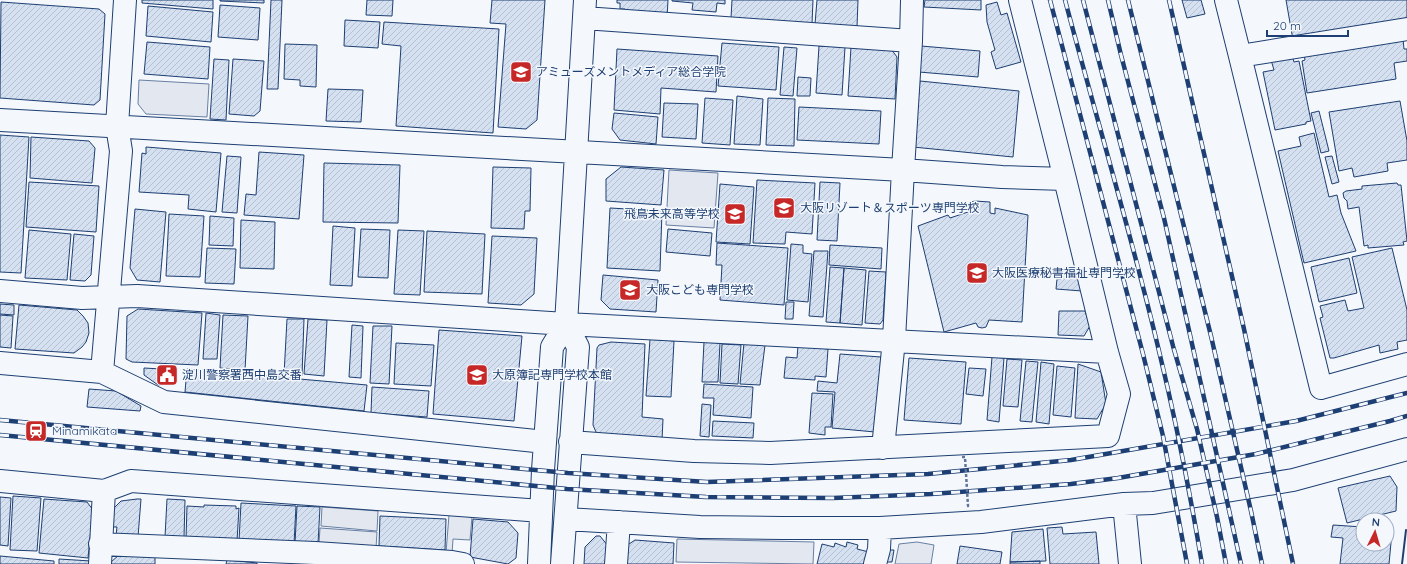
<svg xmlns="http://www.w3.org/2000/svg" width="1407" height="564" font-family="Quicksand,'Noto Sans JP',sans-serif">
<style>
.parking{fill:#e3e8f0;stroke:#687fa3}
.building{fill:url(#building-hatch);stroke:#1d3f73}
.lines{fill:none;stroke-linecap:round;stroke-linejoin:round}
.minor-casing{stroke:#1d3f73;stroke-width:24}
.minor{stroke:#f4f7fb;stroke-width:22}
.rail-casing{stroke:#1d3f73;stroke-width:4.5}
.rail{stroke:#f4f7fb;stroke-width:3;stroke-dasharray:9;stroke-linecap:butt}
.path-bridge{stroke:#5e769c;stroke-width:2.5;stroke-dasharray:3 2;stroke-linecap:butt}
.wall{stroke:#1d3f73;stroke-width:2}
.labels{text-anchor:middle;stroke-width:3;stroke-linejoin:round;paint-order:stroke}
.poi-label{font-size:12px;fill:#1d3f73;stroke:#f4f7fb;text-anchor:start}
</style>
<defs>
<pattern id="building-hatch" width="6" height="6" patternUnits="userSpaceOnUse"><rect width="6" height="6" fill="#d5e0f0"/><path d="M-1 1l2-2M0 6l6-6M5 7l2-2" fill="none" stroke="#b6c1d1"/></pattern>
</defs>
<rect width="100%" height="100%" fill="#f4f7fb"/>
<path class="parking" d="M139,80L209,84L207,117L146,114L138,104Z
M669,170L718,173L714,228L666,225Z
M322,507L378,511L377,531L321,526Z
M449,515L472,517L470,540L453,539L452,554L446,553Z
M320,528L377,532L376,548L319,544Z
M677,539L814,542L813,564L676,562Z
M917,542L934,545L931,564H895L899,544Z"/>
<path class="building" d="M142,0H213V9L142,3Z
M220,0H264V3L220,1Z
M271,0H282L278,89H267Z
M367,0H393L392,16L366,15Z
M492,0H545L537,120L526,129L498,127L506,24L490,23Z
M617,0H668L667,18L625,15V9H620V3H617Z
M672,0H725V4L717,3L716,12L692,10L693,3L672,1Z
M732,0H813L812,24L731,18Z
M817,0H858L857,27L815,24Z
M925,0H981V10L924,7Z
M1182,0H1201L1205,14L1187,18Z
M1286,0H1407V20L1293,40Z
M1,2L99,9L105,14L100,100L94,105L0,98Z
M997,2L1001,15L1007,13L1021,62L996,69L991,52L995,50L987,22L986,5Z
M220,5L260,8L258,40L218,37Z
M148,6L213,12L211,42L146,36Z
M345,20L380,22L378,48L344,46Z
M384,22L499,29L493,133L396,126L401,46L382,44Z
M1403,39L1404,49H1407V61L1394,63L1396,79L1307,93L1302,61L1305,60L1304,54Z
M147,42L210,47L208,79L144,74Z
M722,43L779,47L776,90L718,86Z
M285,44L317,45L316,87L300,86V80L284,79Z
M819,46L845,47L842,95L816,93Z
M921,46L980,51L978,77L919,72Z
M784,47L797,48L793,96L780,95Z
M851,47L891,49L897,57L895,99L848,96Z
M617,49L718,56L716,92L661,88L660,114L614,110Z
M1292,55L1294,62L1299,61L1311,121L1306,122V124L1275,130L1263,72L1274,70L1271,60Z
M214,59L229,60L226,120L210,119Z
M233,59L264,61L260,111L254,116L229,114Z
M798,77L811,78L810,96H797Z
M920,81L1019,91L1013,157L913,147Z
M328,89L363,90L361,122L326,121Z
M737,96L763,99L760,145L734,144Z
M705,98L733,100L730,145L702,143Z
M768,98L795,99L794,146L766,145Z
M1400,101L1407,141V160L1387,163L1388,171L1354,177L1352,168L1339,171L1329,112Z
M664,103L698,104L696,139L662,137Z
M799,107L881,111L879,144L797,140Z
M1319,111L1329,151L1321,153L1311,113Z
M614,113L658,117L656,144L620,140L612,129Z
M1314,133L1329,197L1337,195L1341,213L1356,251L1304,263L1278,151L1301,146L1299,137Z
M0,135L29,137L21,273L0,272Z
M31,137L89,141L95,148L92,183L30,178Z
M146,147L221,153L216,212L188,209L189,195L139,192L142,153L146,154Z
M259,152L304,155L299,219L244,215L246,194L256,195Z
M227,156L241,157L237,213L222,212Z
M1332,156L1339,182L1332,184L1325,157Z
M324,163L400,165L398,223L323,222Z
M493,167L531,168L530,211H525L524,229L491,228Z
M621,167L664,170L661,205L606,201V179Z
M757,180L815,183L812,234L786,232L785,244L753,243Z
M29,182L99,186L96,232L26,227Z
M820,182L840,183L837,241L817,240Z
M1397,183L1398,185H1401L1407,241L1403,242L1404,245L1368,248V245L1364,246L1359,207L1348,209L1347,201L1344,198L1343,193L1346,191L1362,189V186Z
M720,184L754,187L750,244L716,242Z
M975,201L990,202V213L995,214V208L1028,215L1022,322L989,320L986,327L982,328L978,327L976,323L944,332L918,226L948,215L950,218L971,211V202Z
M610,208L662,211L660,271L607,268Z
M135,209L166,212L160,282L137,280L130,268Z
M169,214L204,216L200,277L166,276Z
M210,216L234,218L233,246L209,245Z
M241,220L275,222L274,269L240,268Z
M333,226L355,228L352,286L330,285Z
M361,229L390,230L388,278L358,277Z
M668,229L712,233L710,256L666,252Z
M29,230L71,234L67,280L25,278Z
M398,230L424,231L420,295L394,294Z
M427,231L485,234L482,294L424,292Z
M74,234L94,236L91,275L85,281L70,280Z
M492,236L537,238L534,294L521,305L488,303Z
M717,243L788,248L784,305L720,300L722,265H716Z
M791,244L803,245V253L812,254L808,302L787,300Z
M830,245L882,248L881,269L829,265Z
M207,248L236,249L234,284L205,283Z
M1392,248L1407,310V340L1397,342L1398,349L1380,353L1379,345L1334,358H1330L1320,318L1323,317L1320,306L1345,300L1348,311L1364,308L1352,257Z
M814,251H828L823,317L809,316Z
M1349,258L1357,293L1319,302L1311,267Z
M830,267L844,268L840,323L826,322Z
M844,268L866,270L862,325L840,323Z
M869,271L886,272L883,320L880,324L865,323Z
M1062,272L1078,273L1082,291L1056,289L1057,279H1061Z
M603,275L658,280L656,312L610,309L601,300Z
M786,302H794L793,319H785Z
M0,304L14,305V315L0,314Z
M19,305L77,310L83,316L88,323L89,333L86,342L82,347L74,353L15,349Z
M138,309L202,313L198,365L132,362L126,359L127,316Z
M1059,311H1085L1090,326L1084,336L1058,335Z
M206,313L220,315L217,359H203Z
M0,315L13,316L11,348L0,347Z
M223,315L248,316L245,370L220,368Z
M287,319H304L302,376L284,375Z
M308,319L327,320L324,376L304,374Z
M352,325L363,326L361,378L349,377Z
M373,326H392L389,384L370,383Z
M439,330L522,336L514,421L433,414Z
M650,339L674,341L671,397L646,396Z
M611,342L645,344L642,417L663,419L662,440L600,436L596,432L593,425L597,348L599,345Z
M704,342L720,343L718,382H702Z
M396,343L434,345L431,386L394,384Z
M744,343L765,345L760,385L740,384Z
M722,344L741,345L738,384L720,383Z
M798,346L828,349L826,377L815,376V380L784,378L786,357L797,358Z
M840,354L881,357L875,432L832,428L835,392L817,391L818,381L837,383Z
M992,357L1004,358L999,422L987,420Z
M909,358L966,362L961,424L904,420Z
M1007,359L1022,360L1018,407L1003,406Z
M1026,361L1038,362L1032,422L1020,421Z
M1041,362L1054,364L1049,424L1036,422Z
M1078,364L1101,372L1106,404L1097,419L1075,418Z
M1057,366L1075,368L1071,417L1053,415Z
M161,367L174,368L172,385H158L144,375V368L161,369Z
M969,368L986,369L983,396L966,394Z
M187,369L367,385L364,411L185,392Z
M704,384L753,387L751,418L713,415L714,398H703Z
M372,387L429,391L427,417L371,413Z
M89,389L116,391L141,406L140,411L87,407Z
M812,393L833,394L831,427H825V435L809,433Z
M702,404L711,405L709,437L700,436Z
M713,421L754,423L753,438L712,436Z
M1390,476L1397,487L1396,511L1347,523L1338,488Z
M13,496L41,498L37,551L10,550Z
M0,497L11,498L8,546L0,545Z
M44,499L87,502L93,510L88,558L39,553Z
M137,499H141L138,537L116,535L117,527H112V510L121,501Z
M167,499L185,500L184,538L165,537Z
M241,503L296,506L294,544L239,541Z
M204,505L236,506V509L239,508L237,541L186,539L187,506L204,507Z
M297,506L320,507L318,544L295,543Z
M380,516L446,519L445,550L379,546Z
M473,519L508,522L518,533L516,558L508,564L470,557Z
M1333,525L1363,527V544H1387V530H1389L1388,532H1392L1389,564H1340L1343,538L1331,537Z
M1062,527L1063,534L1096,532L1099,564H1050L1047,528Z
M1043,529L1046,561L1010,562L1012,532Z
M596,536H600L608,546L607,564H584L585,547Z
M635,540L674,543L673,564H625L626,546Z
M847,542L858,545L857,549L869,552L866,564H817L822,544L834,547L835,543L846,547Z
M960,546L1002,552L1000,564H957Z
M889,550H894L892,562H886Z
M119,555L155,556V564H111V562Z
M0,556L54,561V564H0Z
M59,559L91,561V564H59Z
M227,560L257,563V564H226Z
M1040,561V564H1010V562Z"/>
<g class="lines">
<g class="minor-casing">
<path id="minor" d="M1226,0L1240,56L1321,388L1407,364
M584,18L911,41
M1240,56L1407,29
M0,120L903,170L1002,177L1065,179
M0,291L82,298L137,296L566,324L1107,352
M0,363L102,372L164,402L545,442
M102,372L121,151L117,126L125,0
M570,442L694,451L770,453L1108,436L1119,394L1107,352L1065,179L1020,0
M883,448L894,340L903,170L911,41L912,0
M0,481L104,491L131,481L541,511
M1124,504L1130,564
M566,519L700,527L782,528H880L981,522L1124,504L1153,503L1293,480L1407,449
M100,544L315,553L452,562L463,564
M100,564L104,491
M539,564L543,470L552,347L566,324L585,0
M562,564L578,347L566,324
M616,564L619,522
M875,564L879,549L880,528"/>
</g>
<use href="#minor" class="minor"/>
<g class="rail-casing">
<path id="rail" d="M1050,0L1143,354L1163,436L1187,564
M1065,0C1096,117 1131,233 1159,351C1176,421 1190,493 1202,564
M1083,0L1173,346L1197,429L1217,517L1226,564
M1108,0L1121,55L1164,218L1241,564
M1128,0L1211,336L1251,511L1262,564
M1169,0L1244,329L1293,564
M0,420L568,473L707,482L928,474L1071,460L1296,421L1407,393
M0,435L567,489L706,497L833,498L931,494L1071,484L1118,478L1256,454L1390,421L1407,416"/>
</g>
<use href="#rail" class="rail"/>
<path class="path-bridge" d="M962,457H965L968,506H966"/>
<path class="wall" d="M1402,564L1406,530"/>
</g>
<defs>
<g id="university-square" transform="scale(1.15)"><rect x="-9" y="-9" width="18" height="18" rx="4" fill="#c62828" stroke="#f4f7fb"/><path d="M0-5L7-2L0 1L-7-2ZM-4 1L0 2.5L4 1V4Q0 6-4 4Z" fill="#fff"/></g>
<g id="school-square" transform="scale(1.15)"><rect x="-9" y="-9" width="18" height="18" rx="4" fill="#c62828" stroke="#f4f7fb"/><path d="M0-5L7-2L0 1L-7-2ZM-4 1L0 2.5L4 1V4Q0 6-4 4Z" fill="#fff"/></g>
<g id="civic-square" transform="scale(1.15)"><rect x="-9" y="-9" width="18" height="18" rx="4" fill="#c62828" stroke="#f4f7fb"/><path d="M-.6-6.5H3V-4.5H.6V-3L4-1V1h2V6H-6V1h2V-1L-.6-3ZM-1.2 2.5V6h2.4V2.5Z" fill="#fff"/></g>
<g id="station-square" transform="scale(1.15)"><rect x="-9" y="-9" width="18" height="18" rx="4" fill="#c62828" stroke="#f4f7fb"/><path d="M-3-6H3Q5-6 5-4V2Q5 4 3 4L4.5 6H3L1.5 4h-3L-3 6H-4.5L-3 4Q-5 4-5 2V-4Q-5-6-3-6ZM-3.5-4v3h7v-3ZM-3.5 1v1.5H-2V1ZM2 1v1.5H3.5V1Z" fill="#fff"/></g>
</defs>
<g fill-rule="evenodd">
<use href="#university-square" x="521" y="72"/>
<use href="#university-square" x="784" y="208"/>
<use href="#school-square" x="735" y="214"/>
<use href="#university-square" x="977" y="273"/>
<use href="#university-square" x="630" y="290"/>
<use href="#civic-square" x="167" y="375"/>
<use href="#university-square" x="477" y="375"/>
<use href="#station-square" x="36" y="431"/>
</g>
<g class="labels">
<g class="poi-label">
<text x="536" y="76">アミューズメントメディア総合学院</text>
<text x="800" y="212">大阪リゾート＆スポーツ専門学校</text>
<text x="720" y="218" text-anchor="end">飛鳥未来高等学校</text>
<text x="992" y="277">大阪医療秘書福祉専門学校</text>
<text x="646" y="294">大阪こども専門学校</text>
<text x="182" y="379">淀川警察署西中島交番</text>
<text x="492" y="379">大原簿記専門学校本館</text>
<text x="52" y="435">Minamikata</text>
</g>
</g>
<g transform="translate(1375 532) rotate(5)"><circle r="19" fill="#f4f7fb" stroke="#9eadc5"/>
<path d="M0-3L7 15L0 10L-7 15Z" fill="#c62828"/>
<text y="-6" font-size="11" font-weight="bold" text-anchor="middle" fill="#1d3f73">N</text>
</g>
<path d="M1267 30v6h81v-6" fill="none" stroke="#1d3f73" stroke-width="2"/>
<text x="1273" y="30" font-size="12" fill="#1d3f73" stroke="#f4f7fb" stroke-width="3" paint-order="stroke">20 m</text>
</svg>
